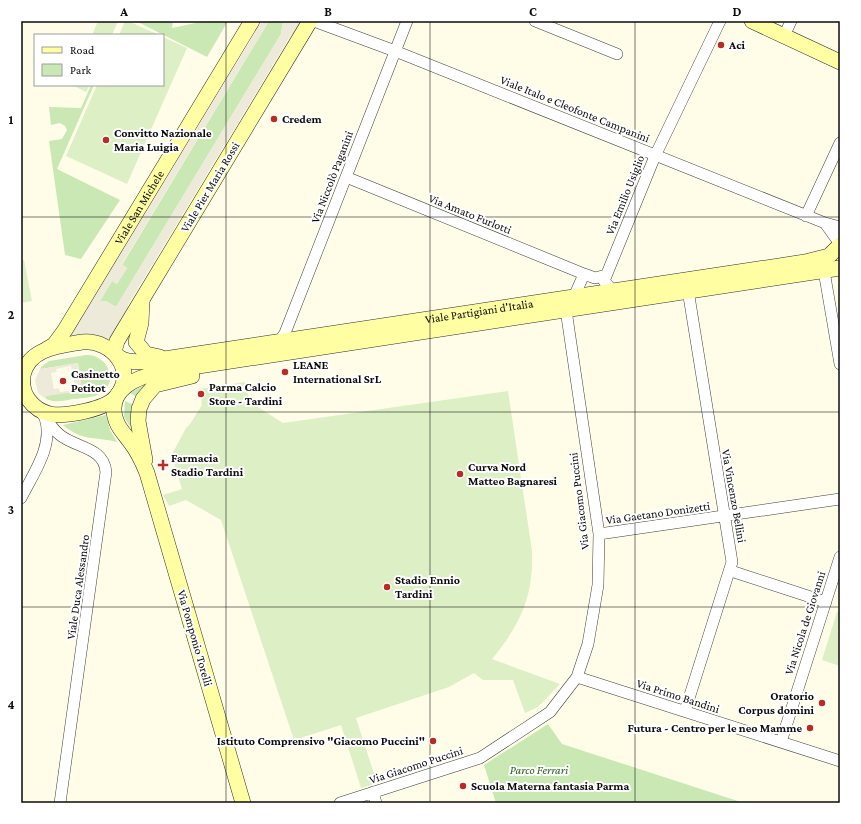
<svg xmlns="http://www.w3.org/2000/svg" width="861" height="824" font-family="'Crimson Pro',serif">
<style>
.green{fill:#cae8b3}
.pitch{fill:#ddefc5}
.plaza{fill:#edeada;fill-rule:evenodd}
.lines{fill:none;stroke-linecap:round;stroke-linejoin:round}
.street-casing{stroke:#3e3e3e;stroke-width:12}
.secondary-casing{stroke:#2d2d2d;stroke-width:16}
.street{stroke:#fff;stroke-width:11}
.secondary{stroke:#fffea3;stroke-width:15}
.grid{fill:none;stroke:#0b0b0b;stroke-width:1;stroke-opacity:0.55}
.poi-dot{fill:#ba2b24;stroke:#fff;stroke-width:1.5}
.labels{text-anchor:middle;stroke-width:4;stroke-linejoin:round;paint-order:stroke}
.poi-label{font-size:12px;font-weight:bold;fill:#0b0b0b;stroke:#fff;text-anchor:start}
.street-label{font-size:12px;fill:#0b0b0b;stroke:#fff}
.park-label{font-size:12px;font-style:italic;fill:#24611c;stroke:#fff}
.neatline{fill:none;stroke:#0b0b0b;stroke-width:1.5}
.grid-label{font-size:13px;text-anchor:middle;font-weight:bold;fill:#0b0b0b}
</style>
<rect width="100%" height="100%" fill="#fffde8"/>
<path class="green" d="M136,21H173L172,28L205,21H228L207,57Z
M269,21H283L281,34L116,307L106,301L99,302L112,281L117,284L127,268L122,265Z
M91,85H94L57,169L120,200L81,259L65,255L49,141L62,139L67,130L65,126L60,123L51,125L49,107L81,108Z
M86,355C107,354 120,381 101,393C93,398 82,398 73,399C64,401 55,403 46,399L45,396L82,390L78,363L41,369V367L49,361Z
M146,384H147L138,398L130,393Z
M125,401L134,405L133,431L124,417Z
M106,415L110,430L117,442C94,436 83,442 63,425Z
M548,724L562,744L744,803H496L484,765Z"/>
<path class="pitch" d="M98,21H118L112,35H92Z
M125,21H128L159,35H119Z
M163,37L187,48L127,184L66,156L97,85H163Z
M75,85H90L86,92L74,86Z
M24,260L32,301L21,303V261Z
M245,382L250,402L283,423L508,391L532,551C534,596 520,625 492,659L560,684L538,707L525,713L513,680H483L474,673L449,687L356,718L377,783L361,788L341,725L294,740L221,520L186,500L169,506L163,495L182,489L173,460L170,458L186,428L190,424L202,405L200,389Z
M837,612L840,613V666L822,660Z"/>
<path class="plaza" d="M262,21H269L122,264L127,268L117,284L112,281L100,302L106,301L116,307L281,34L283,21H299L300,23L296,33L291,35L128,305L129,310L110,339L97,336L69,339L67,336L87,303H91Z
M78,363L82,391L46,396V399L38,393L35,380L41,367V369ZM71,366L75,390L60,392L59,388L54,389L51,373L57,372L56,369Z"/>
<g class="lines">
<g class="street-casing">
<path id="street" d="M314,21L395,51L825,223
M535,21L617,54
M784,36L791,21
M346,177L584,274L574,297
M806,216L840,143
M840,227L825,223L840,244
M824,271L840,364
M584,274L595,278L606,275
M613,291L604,281L655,156L720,21
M279,342L285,333L407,21
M38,409C46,417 51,428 60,435C76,448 104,447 106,472L60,803
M21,498C33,474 54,446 45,418
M599,534L840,499
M731,571L826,602
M577,677L840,761
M685,711L732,562L687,284
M781,742L840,557
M373,792L376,803
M340,803L480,758L550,712L577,677L588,644L598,585L599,534L566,310"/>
</g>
<g class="secondary-casing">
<g id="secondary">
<path id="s1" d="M310,21L117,341L114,352C122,364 138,362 151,361L805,262L829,256L840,245"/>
<path d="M752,21L840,62"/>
<path d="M142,301L141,323L136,342L146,354L160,357"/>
<path d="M82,342C112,339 138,371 116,397C106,409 66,417 50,414C41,412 33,406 28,399C23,392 22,383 23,375C29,348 59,346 82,342Z"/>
<path id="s2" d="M47,349L54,345L65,330L252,21"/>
<path d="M145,460L138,421L139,409L143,399L155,385L192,376"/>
<path d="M243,803L147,473C143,463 138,452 131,443C127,437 122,432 118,425C101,389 139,376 166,371L840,268"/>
</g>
</g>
<use href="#street" class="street"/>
<use href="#secondary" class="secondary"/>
</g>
<path class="grid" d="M226,21V803M430,21V803M635,21V803M21,217H840M21,412H840M21,607H840"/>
<g class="poi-dot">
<circle cx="721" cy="45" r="4"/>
<circle cx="274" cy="119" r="4"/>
<circle cx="106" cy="140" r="4"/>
<circle cx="285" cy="372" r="4"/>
<circle cx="63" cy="381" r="4"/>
<circle cx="201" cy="394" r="4"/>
<path d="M161 459h4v4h4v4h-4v4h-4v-4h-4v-4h4z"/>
<circle cx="460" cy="474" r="4"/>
<circle cx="387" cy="587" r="4"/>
<circle cx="822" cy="703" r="4"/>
<circle cx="810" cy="728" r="4"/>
<circle cx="433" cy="741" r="4"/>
<circle cx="463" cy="786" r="4"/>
</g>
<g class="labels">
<g class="poi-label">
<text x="729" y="49">Aci</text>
<text x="282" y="123">Credem</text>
<text x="114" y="137">Convitto Nazionale<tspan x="114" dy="14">Maria Luigia</tspan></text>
<text x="293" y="369">LEANE<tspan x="293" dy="14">International SrL</tspan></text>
<text x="71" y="378">Casinetto<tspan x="71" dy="14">Petitot</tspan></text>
<text x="209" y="391">Parma Calcio<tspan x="209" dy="14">Store - Tardini</tspan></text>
<text x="171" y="462">Farmacia<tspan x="171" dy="14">Stadio Tardini</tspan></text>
<text x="468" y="471">Curva Nord<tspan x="468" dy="14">Matteo Bagnaresi</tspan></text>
<text x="395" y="584">Stadio Ennio<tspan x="395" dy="14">Tardini</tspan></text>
<text x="814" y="700" text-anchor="end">Oratorio<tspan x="814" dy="14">Corpus domini</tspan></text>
<text x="802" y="732" text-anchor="end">Futura - Centro per le neo Mamme</text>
<text x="425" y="745" text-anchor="end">Istituto Comprensivo "Giacomo Puccini"</text>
<text x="471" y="790">Scuola Materna fantasia Parma</text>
</g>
<g class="street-label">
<text transform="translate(575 109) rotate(22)" y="4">Viale Italo e Cleofonte Campanini</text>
<text transform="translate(332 177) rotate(-69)" y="4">Via Niccolò Paganini</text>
<text transform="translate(210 187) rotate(-59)" y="4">Viale Pier Maria Rossi</text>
<text transform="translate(625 195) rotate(-68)" y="4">Via Emilio Usiglio</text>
<text dy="4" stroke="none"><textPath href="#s2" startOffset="170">Viale San Michele</textPath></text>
<text transform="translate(470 214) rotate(22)" y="4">Via Amato Furlotti</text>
<text dy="4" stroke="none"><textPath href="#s1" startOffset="757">Viale Partigiani d'Italia</textPath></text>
<text transform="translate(734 496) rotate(80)" y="4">Via Vincenzo Bellini</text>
<text transform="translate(579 501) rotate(-97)" y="4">Via Giacomo Puccini</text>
<text transform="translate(658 513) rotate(-8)" y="4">Via Gaetano Donizetti</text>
<text transform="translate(78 587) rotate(-82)" y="4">Viale Duca Alessandro</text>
<text transform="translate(805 623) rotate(-72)" y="4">Via Nicola de Giovanni</text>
<text transform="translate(195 638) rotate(74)" y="4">Via Pomponio Torelli</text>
<text transform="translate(678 696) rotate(18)" y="4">Via Primo Bandini</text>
<text transform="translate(416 765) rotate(-18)" y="4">Via Giacomo Puccini</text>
</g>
<g class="park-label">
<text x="539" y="774">Parco Ferrari</text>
</g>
</g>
<rect width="861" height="824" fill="none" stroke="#ffffff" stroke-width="44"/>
<rect x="34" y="34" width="130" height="52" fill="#ffffff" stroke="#9d9d9d"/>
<rect x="42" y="47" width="20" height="6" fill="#fffea3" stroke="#9d9d9d"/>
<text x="70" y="54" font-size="12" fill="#0b0b0b">Road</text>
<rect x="42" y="64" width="20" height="12" fill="#cae8b3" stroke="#9d9d9d"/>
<text x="70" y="74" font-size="12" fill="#0b0b0b">Park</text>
<rect x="22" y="22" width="817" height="780" class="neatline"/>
<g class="grid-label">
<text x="124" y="16">A</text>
<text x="328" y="16">B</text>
<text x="533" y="16">C</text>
<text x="737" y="16">D</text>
<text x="11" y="124">1</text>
<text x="11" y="319">2</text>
<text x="11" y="514">3</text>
<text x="11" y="709">4</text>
</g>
</svg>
